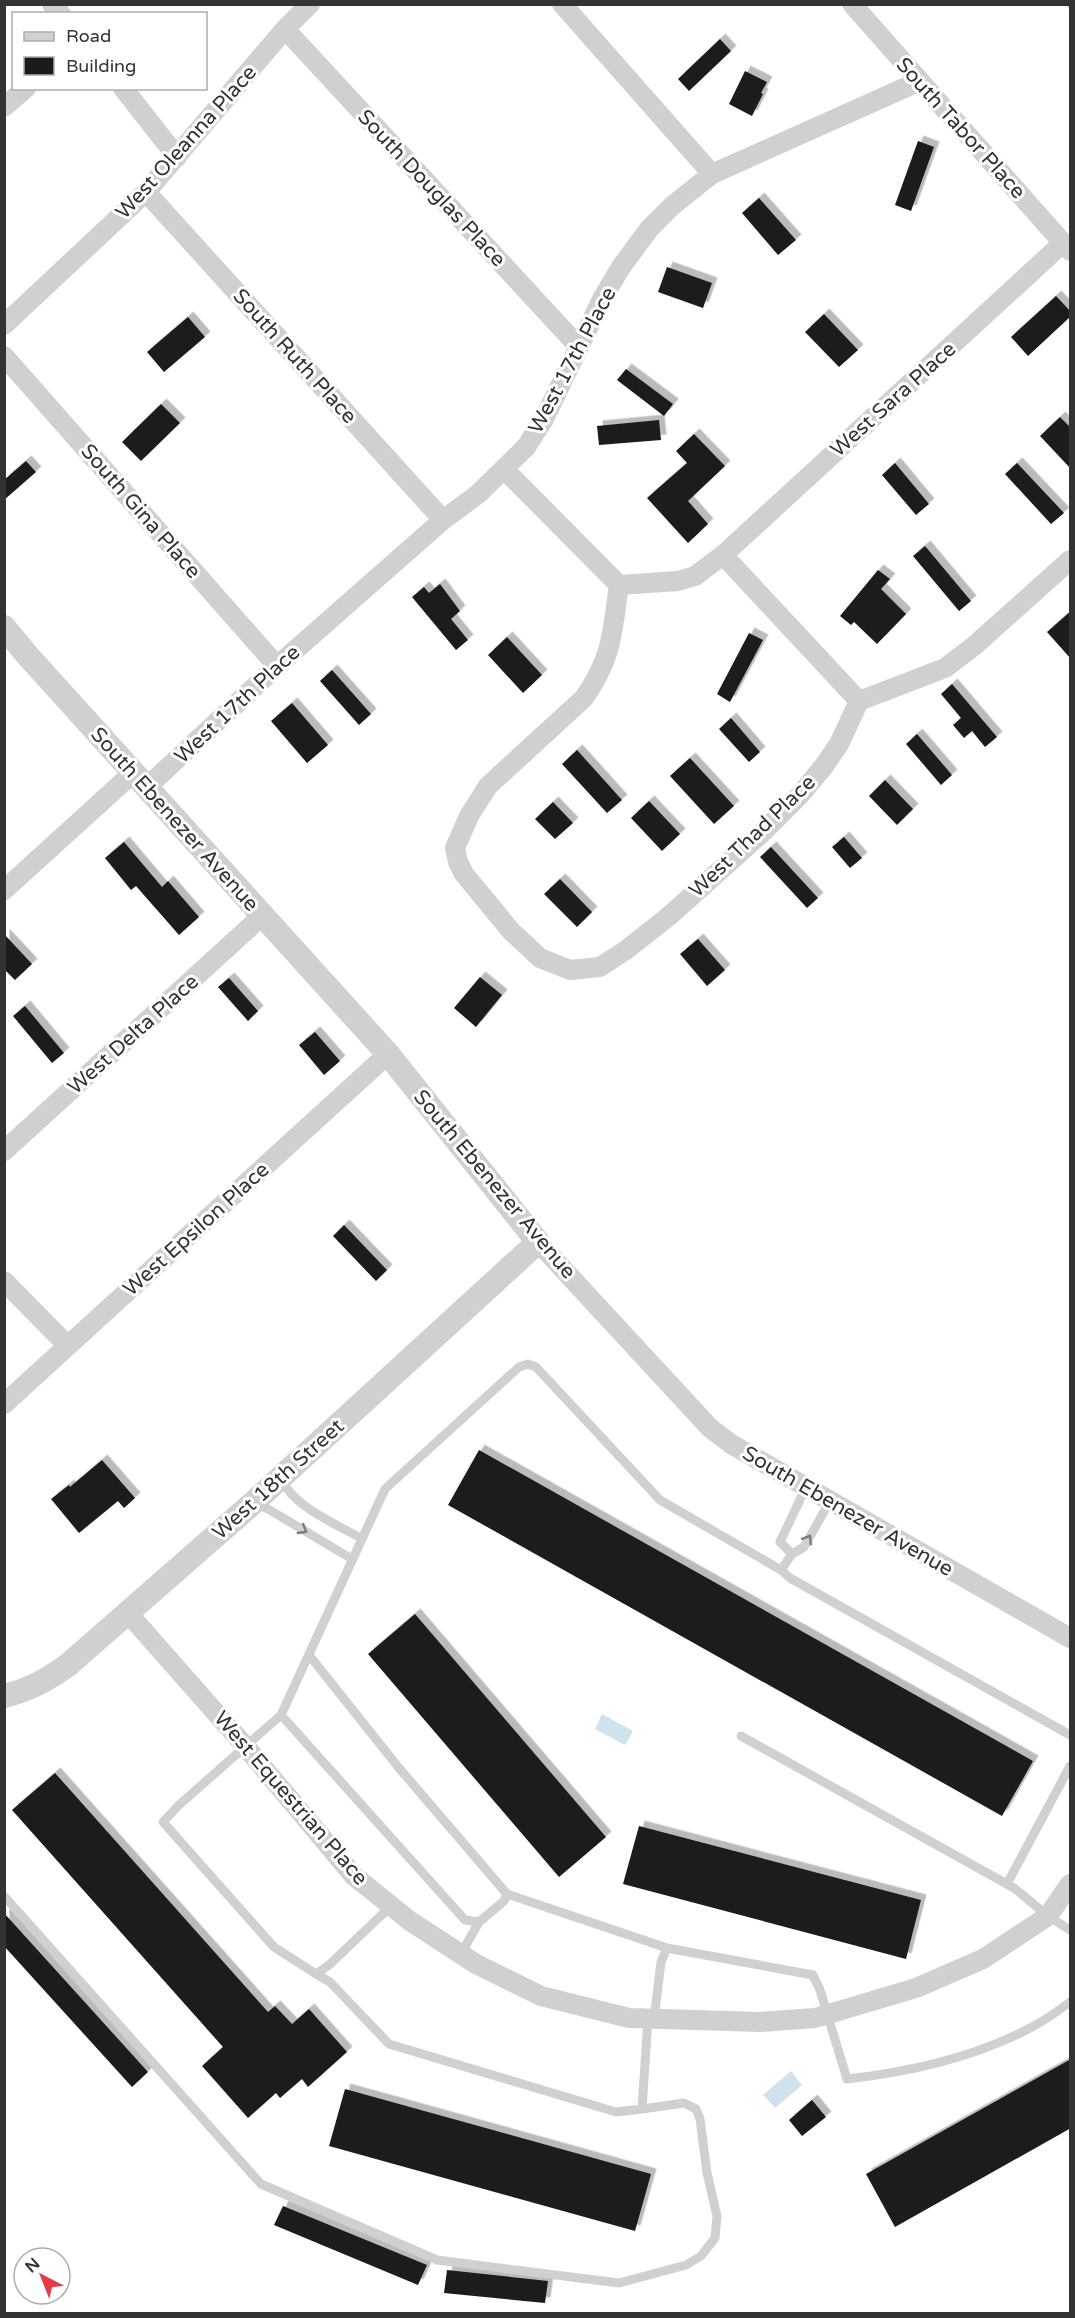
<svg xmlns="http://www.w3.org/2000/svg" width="1075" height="2318" font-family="'Varela Round',sans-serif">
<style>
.water{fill:#cfe2ee}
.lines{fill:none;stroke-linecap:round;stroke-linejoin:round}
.stream{stroke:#cfe2ee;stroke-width:6}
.building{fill:#1a1a1a;filter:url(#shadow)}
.service{stroke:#d0d0d0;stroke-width:9}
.minor{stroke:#d0d0d0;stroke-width:20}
.tertiary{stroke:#d0d0d0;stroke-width:24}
.oneway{stroke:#7a7a7a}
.labels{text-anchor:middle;stroke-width:6;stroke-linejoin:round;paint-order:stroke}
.street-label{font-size:21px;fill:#333;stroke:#fff}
</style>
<defs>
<filter id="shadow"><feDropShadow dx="5.5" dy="-5.5" stdDeviation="0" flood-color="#0004"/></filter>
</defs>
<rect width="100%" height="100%" fill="#fff"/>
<path class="water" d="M602,1714L633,1731L625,1745L595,1729Z
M791,2071L802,2085L775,2108L763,2095Z"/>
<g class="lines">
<path class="stream" d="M1069,4L1070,6"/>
</g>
<path class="building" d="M720,39L731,51L689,91L678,79Z
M745,71L767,82L761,93L763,94L752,116L729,104Z
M918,141L934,147L911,211L895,205Z
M759,198L796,240L778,255L742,213Z
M667,267L712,283L703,308L658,292Z
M1056,296L1071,312V316L1028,356L1011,337Z
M824,314L858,350L839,367L805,332Z
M188,317L205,337L164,372L147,352Z
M626,369L673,404L664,416L617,380Z
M161,404L180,423L141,461L122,442Z
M1060,417L1071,428V469L1040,436Z
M659,420L661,440L599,445L597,426Z
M694,434L725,466L688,501L708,524L688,543L647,498L687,463L676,451Z
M26,461L36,472L4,500V480Z
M895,463L929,504L916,515L882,475Z
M1017,463L1064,513L1051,524L1005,474Z
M925,546L971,601L959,611L913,556Z
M878,570L890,579L881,589L906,614L877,644L854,622L851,625L840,616Z
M440,584L460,611L451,619L468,640L456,650L412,597L424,587L429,593Z
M1071,611V659L1047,632Z
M749,633L763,640L730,702L717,694Z
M507,637L542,675L523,693L488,655Z
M332,670L371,714L359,725L320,681Z
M952,684L997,737L985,747L972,731L964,738L953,725L961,718L941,694Z
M292,703L328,745L307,763L271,721Z
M731,718L760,752L749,762L719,729Z
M917,734L952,775L941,785L906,744Z
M577,750L622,800L607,813L562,764Z
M690,758L734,806L714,824L670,776Z
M885,780L913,809L897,825L869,796Z
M649,801L680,834L662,851L631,818Z
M553,802L573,823L555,839L535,819Z
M844,837L862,858L850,868L832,847Z
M124,842L162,887L168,881L199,917L179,935L136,886L131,890L105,858Z
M771,847L818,898L807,908L760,857Z
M560,879L592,912L577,927L544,894Z
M4,934L32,964L15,980L4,969Z
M698,939L725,970L707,986L680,954Z
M480,977L502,995L476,1027L454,1008Z
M229,978L258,1011L248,1021L218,987Z
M25,1006L64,1053L52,1063L13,1016Z
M315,1032L340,1061L324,1075L299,1045Z
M344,1225L387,1270L376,1281L333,1236Z
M479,1450L1033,1761L1002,1816L448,1505Z
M102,1460L135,1498L124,1508L118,1501L79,1533L51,1499L69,1485L70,1487Z
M415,1614L606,1837L559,1877L368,1654Z
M55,1773L268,2012L275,2006L292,2024L309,2009L347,2052L308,2087L302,2079L280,2098L276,2093L248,2118L202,2066L223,2047L12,1810Z
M639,1826L921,1900L906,1959L623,1884Z
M4,1913L148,2072L132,2087L4,1946Z
M1071,2059V2128L895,2227L866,2174Z
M345,2089L651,2174L635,2231L329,2146Z
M812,2100L826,2117L802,2136L789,2120Z
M283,2206L427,2265L418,2285L274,2225Z
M447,2270L548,2281L545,2303L444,2293Z"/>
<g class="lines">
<path class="service" d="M281,1479C295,1508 335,1523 362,1539
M806,1487L780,1542L792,1554L804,1547L830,1501
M256,1504L268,1509L352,1559
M792,1554L781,1570L790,1578L1070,1735
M281,1715L465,1920L479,1922L504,1901L507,1894L399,1768L309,1655
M741,1736L1014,1888L1048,1916L1070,1930
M1007,1884L1070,1766
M507,1894L667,1948
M4,1896L261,2184L437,2260L619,2283L686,2265L701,2256L715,2238L717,2216L707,2173L700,2119L696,2109L684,2103L642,2109L648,2018
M391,1906L329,1965L316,1974L274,1947L163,1822L179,1805L281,1715L385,1489L519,1367L528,1364L536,1367L660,1500L781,1570
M461,1954L479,1922
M316,1974L330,1982L389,2044L616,2112L642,2109
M654,2019L661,1962L667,1948L813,1975L820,1990L847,2079C910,2072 976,2057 1032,2027C1045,2020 1058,2011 1070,2002"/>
<path class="minor" d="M52,4L61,14
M562,4L712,174
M852,4L1070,251
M285,29L579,347
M123,88L177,157
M4,107L26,88
M146,192L443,520
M4,325L146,192L285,29L310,4
M4,356L277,666
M504,469L619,585L678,581L695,576L723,555L859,701
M723,555L1063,243
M619,585C612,632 613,657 584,698L488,786L469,816L455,848L458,862L464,874L511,931L540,958L570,970L600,967L626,950L668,917L764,831L799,796L824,766L839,744L859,701L945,668L974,646L1070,560
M147,787L277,666L443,520L478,494L526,447L544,419L602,299L621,267L649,229L672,206L712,174L920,81
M4,890L134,772
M4,1151L262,916
M538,1242L710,1428L731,1444L1070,1638
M4,1281L67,1345
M4,1404L388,1054
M127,1612L246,1747L354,1876L410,1921L476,1964L541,1996L629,2018L760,2022L815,2018L916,1988L983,1959L1048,1916L1070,1884"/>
<path class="tertiary" d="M4,627L28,656L388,1054L538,1242L253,1503L68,1665C47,1680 29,1690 4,1696"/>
</g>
<defs><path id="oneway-chevron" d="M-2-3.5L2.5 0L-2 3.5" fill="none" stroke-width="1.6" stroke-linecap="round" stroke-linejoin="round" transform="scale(1.5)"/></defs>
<g class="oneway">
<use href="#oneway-chevron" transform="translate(303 1530) rotate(31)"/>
<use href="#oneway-chevron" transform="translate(808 1539) rotate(-58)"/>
</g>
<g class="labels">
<g class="street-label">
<text transform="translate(961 128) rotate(48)" y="7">South Tabor Place</text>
<text transform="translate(186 142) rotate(-48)" y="7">West Oleanna Place</text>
<text transform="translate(432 188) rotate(47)" y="7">South Douglas Place</text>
<text transform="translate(295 356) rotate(48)" y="7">South Ruth Place</text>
<text transform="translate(572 360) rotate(-62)" y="7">West 17th Place</text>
<text transform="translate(893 399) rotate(-42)" y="7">West Sara Place</text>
<text transform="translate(141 511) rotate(49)" y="7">South Gina Place</text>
<text transform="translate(237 704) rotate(-43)" y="7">West 17th Place</text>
<text transform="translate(175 819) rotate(48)" y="7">South Ebenezer Avenue</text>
<text transform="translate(752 836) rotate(-44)" y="7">West Thad Place</text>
<text transform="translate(133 1034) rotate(-42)" y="7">West Delta Place</text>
<text transform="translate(495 1184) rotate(50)" y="7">South Ebenezer Avenue</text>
<text transform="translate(196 1229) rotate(-42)" y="7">West Epsilon Place</text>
<text transform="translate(278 1479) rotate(-42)" y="7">West 18th Street</text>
<text transform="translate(848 1511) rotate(30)" y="7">South Ebenezer Avenue</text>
<text transform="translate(291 1798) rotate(49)" y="7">West Equestrian Place</text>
</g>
</g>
<rect width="1075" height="2318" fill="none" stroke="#333333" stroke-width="12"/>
<rect x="12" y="12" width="195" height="78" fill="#ffffff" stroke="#adadad" stroke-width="1.5"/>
<rect x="24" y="32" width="30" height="9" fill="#d0d0d0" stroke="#adadad" stroke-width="1.5"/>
<text x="66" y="42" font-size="18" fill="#333333">Road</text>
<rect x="24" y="57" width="30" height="18" fill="#1a1a1a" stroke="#adadad" stroke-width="1.5"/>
<text x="66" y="72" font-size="18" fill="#333333">Building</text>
<g transform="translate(42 2276) rotate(318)"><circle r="28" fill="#ffffff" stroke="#adadad" stroke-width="1.5"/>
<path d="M0-4.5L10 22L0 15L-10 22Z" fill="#e63946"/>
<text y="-9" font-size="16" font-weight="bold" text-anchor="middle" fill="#333333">N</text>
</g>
</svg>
